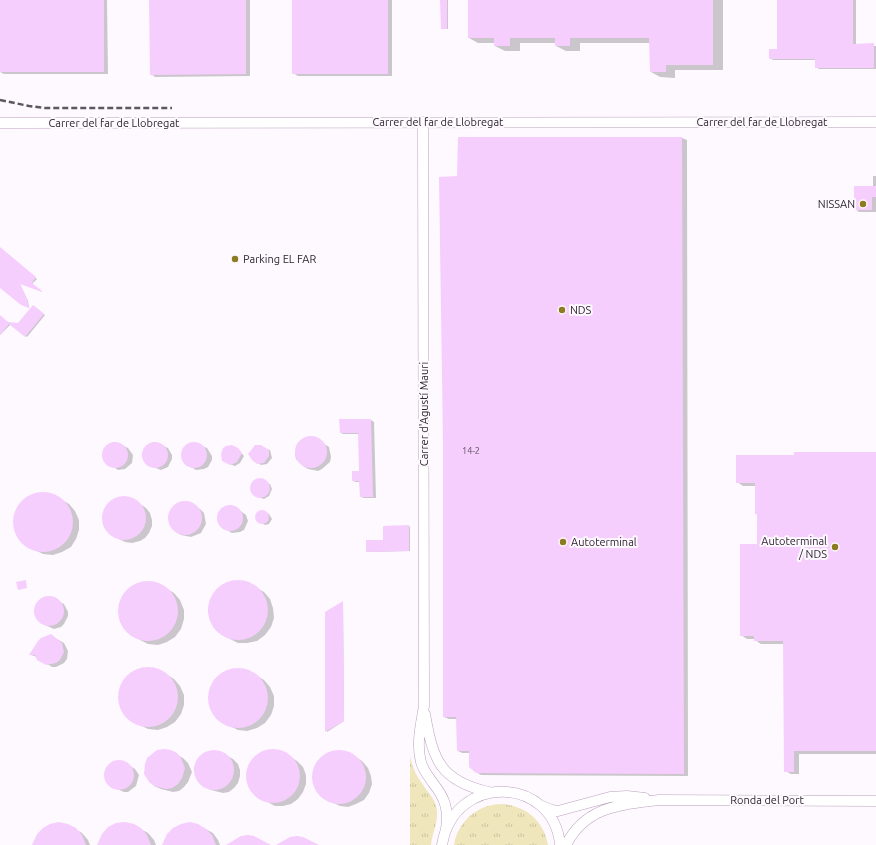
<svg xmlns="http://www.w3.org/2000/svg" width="876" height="845" font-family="Ubuntu,sans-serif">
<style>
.grass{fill:url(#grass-tufts)}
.shadow{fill:#0003}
.building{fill:#f6cefd}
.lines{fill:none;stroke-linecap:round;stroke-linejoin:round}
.minor-casing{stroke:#baa1be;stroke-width:11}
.minor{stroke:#fff;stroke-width:10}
.rail{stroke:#5e5660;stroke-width:2.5;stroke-dasharray:6 3;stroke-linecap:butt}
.poi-dot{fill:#8c7b21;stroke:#fef8ff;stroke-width:1.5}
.labels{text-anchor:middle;stroke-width:4;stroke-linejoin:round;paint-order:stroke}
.number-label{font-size:9px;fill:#5f4e62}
.street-label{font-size:11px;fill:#2d242f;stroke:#fef8ff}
.poi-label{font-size:11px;fill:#2d242f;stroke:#fef8ff;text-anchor:start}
</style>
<defs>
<pattern id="grass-tufts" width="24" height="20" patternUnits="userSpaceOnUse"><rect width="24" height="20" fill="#efe6bb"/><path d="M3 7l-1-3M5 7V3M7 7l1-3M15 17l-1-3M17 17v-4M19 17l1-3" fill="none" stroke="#cdc5a1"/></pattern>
</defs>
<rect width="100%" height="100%" fill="#fef8ff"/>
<path class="grass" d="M410,756C412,765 415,774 421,782C427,792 436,798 437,811C438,823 432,834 431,845H410Z
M502,804C526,806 544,821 548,845H454C458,821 478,804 502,804Z"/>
<path class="shadow" d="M0,0H107L108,74H4L0,72Z
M151,0H250V76L155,77L151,74Z
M293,0H392V76H298L293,73Z
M441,0H448V29H443Z
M469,0H723V70H675V78L660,77L651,72L650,43H580V51H566L556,46V43H520V51H505L495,46V43H478L469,38Z
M778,0H856V45L876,46V69H819L816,67V60H773L770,58L778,50Z
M682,138L687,140L688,776L481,775L476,772L470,753H462L458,751L457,719H449L444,717V443L458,177Z
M873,176H876V212H859L855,209L873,187Z
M0,248L37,279L32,284H20L28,301L29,308L23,305L0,287Z
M34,306L45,315L27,337L11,324L0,335V316L8,323L19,324Z
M371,420L374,422L376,498H364L361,497L360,482H356L353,481L360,472L359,434H343L341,433Z
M305,438H315L329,447L331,457L330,462L322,469L318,471L308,469L303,466L296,459L295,454L297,444Z
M115,442L128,448L133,455L132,463L125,469L118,470L106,462L104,459L103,455L105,448L111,443Z
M154,442L168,448L172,455V459L168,467L161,470L148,465L145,463L142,455L143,452L147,445Z
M194,443L207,448L212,456V460L208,467L204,469L196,470L184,463L183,460L182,452L186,445Z
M238,449L244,456L240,463L235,466L229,464Z
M266,449L270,450L272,458L267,464L261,465L252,459Z
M876,453V754H799V774H791L785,771L784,644H761L755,640V639H747L741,635L758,545V515L756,514V486H743L737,482L795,456Z
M258,479L270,484L272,489L269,496L264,499L258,497L253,493L251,487L253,482Z
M45,493L54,495L69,504L75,511L79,520V530L76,539L71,547L62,552L53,555L43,554L27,546L20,540L15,531L14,522L15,513L20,504L27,498L35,494Z
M121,497H129L134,500L146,508L150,513L152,520V526L149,533L145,538L140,541L132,543L125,542L119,539L106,530L103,524V516L105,509L109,503L115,499Z
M185,502L200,509L204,513L206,524L201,533L191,537L181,535L176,532L170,524L169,519V514L175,506Z
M229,506L235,507L246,515L248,521L244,530L240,532L232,533L220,526L219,523L218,515L222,508Z
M261,511L269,514L272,519L269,524L265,525L258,521L256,516L257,513Z
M409,526L410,527V551L367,552L384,541V527Z
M239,581L248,583L264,592L270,599L273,608L274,618L271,627L265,635L257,641L247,643H238L222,635L214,628L210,620L208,610L210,601L214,593L221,586L230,582Z
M150,582L159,584L174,593L180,600L184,610V619L181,629L175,637L167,642L158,645L148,644L132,636L125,629L120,621L119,612L120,602L125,594L132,587L140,583Z
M46,598L55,599L60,602L64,604L68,612V616L64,624L61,627L54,629L47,626L39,620L36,611L39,603Z
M343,602L344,721L327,732L326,613Z
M55,638L64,643L68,651L67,659L64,663L56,667H52L37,657L31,655Z
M150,668L159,670L174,679L180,686L184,695V705L181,714L175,722L167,727L158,730L148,729L132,721L125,715L120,706L119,697L120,688L125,679L132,673L140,669Z
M239,669L249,671L264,680L270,687L274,696V706L271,715L265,723L257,728L247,731L238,730L222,722L215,716L210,707L209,698L210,689L214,680L221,674L230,670Z
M170,751L183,758L188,763L192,772L188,782L184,787L179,791L173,792L161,789L154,786Z
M214,751L220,752L233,759L238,764L240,770V776L238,783L234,788L229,792L223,793L211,790L200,782L196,777L194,768L198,760L207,752Z
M274,751L282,752L297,761L303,767L306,775V784L303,792L298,799L291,804L283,806H275L260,798L253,793L249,786L247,778L249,769L252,762L258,756L265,752Z
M339,751L348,753L362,761L368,768L371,776L372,784L369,793L364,800L356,804L348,807L340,806L325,799L319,793L315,786L313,778L314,770L317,762L323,756L331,752Z
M122,761L135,769L139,775L136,786L128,792H124L110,786L106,778V769L113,763Z
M68,825L82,833L88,840L90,845H34Z
M133,825L148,833L154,840L156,845H99Z
M198,825L213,833L218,840L220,845H164Z"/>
<path class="building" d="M0,0H104V72H0Z
M149,0H246V74L150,75Z
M292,0H388V74H292Z
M440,0H447V29H441Z
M468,0H713V65H666V72H650L649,38H570V46H555V38H510V46H494V38H468Z
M777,0H853V44L874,43V68H815V59H769V49H777Z
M458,137H682L684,774L476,773L469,767V751H457L456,717H443V443L439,177L457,176Z
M854,186H876V197H872V210H854Z
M0,247L36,277L32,283L42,291V292L20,284L27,299L29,308L21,305L0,288Z
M33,305L44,314L25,337L9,324L0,335V315L8,322L18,323Z
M339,419H371L373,497H360L359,481H352V471H359L358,433H340Z
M295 452a16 16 0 1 1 32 0a16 16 0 1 1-32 0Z
M102 455a13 13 0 1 1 26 0a13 13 0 1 1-26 0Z
M181 455a13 13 0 1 1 26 0a13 13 0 1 1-26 0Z
M142 455a13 13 0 1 1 26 0a13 13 0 1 1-26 0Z
M232,445L238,448L242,453L237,462L231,465L228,464L222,461L221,454L223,448L226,446Z
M255,445H261L269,450V456L264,463L257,464L252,460L248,454Z
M794,452H876V751H794V772H784L783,641H754V636H740V544H757V514H755V483H736V455H794Z
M250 488a10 10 0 1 1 20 0a10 10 0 1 1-20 0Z
M13 522a30 30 0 1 1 60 0a30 30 0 1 1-60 0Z
M102 518a22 22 0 1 1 44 0a22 22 0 1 1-44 0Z
M168 518a17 17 0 1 1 34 0a17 17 0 1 1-34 0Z
M217 518a13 13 0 1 1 26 0a13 13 0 1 1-26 0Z
M255 517a7 7 0 1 1 14 0a7 7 0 1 1-14 0Z
M409,525V551L366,552V540H383V526Z
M26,580L27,588L18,590L16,582Z
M208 610a30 30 0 1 1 60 0a30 30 0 1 1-60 0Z
M118 611a30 30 0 1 1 60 0a30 30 0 1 1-60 0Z
M34 611a15 15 0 1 1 30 0a15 15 0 1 1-30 0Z
M343,601L344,721L325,732V612Z
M51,634L62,643L64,652L60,660L56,663L46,665L37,660L35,655H29L38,641L41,638Z
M118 697a30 30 0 1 1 60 0a30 30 0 1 1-60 0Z
M208 698a30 30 0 1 1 60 0a30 30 0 1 1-60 0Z
M164,749L171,750L177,753L181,758L185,768L182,778L178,784L172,788L166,789L154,786L149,782L144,774L145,764L147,758L157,750Z
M246 776a27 27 0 1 1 54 0a27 27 0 1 1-54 0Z
M194 770a20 20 0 1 1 40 0a20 20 0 1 1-40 0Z
M312 777a27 27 0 1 1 54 0a27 27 0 1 1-54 0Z
M104 775a15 15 0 1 1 30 0a15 15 0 1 1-30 0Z
M59,822L68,824L76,828L82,835L86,845H32L37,834L43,828L50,824Z
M125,822L134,824L141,828L147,835L151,845H97L102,834L108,827L116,823Z
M190,822L198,824L206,829L212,835L216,845H162L167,834L173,828L181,824Z
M248,835L254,836L271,845H226L241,836Z
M297,836L303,837L319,845H276L290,837Z"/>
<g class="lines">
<g class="minor-casing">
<path id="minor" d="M423,122L424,706C421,724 416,744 421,762C423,770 428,776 433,783C445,798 449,810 446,829
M0,123L876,122
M425,714C433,760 440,781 489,792
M542,806L552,810L558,811L610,797L627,796L645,798
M442,845C454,772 554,776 560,845
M566,845C586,806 620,805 659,800L876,801"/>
</g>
<use href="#minor" class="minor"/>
<path class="rail" d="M0,100L29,106L45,108H172"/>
</g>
<g class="poi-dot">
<circle cx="863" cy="204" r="4"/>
<circle cx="235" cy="259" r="4"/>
<circle cx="562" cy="310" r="4"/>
<circle cx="563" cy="542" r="4"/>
<circle cx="835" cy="547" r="4"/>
</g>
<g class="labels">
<g class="number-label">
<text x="471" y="454">14-2</text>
</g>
<g class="street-label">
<text x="438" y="126">Carrer del far de Llobregat</text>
<text x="762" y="126">Carrer del far de Llobregat</text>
<text x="114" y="127">Carrer del far de Llobregat</text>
<text transform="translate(424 414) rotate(-90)" y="4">Carrer d'Agustí Mauri</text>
<text x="767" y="804">Ronda del Port</text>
</g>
<g class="poi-label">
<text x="855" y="208" text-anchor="end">NISSAN</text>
<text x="243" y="263">Parking EL FAR</text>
<text x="570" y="314">NDS</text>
<text x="827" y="545" text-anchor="end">Autoterminal<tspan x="827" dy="13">/ NDS</tspan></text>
<text x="571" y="546">Autoterminal</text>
</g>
</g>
</svg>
